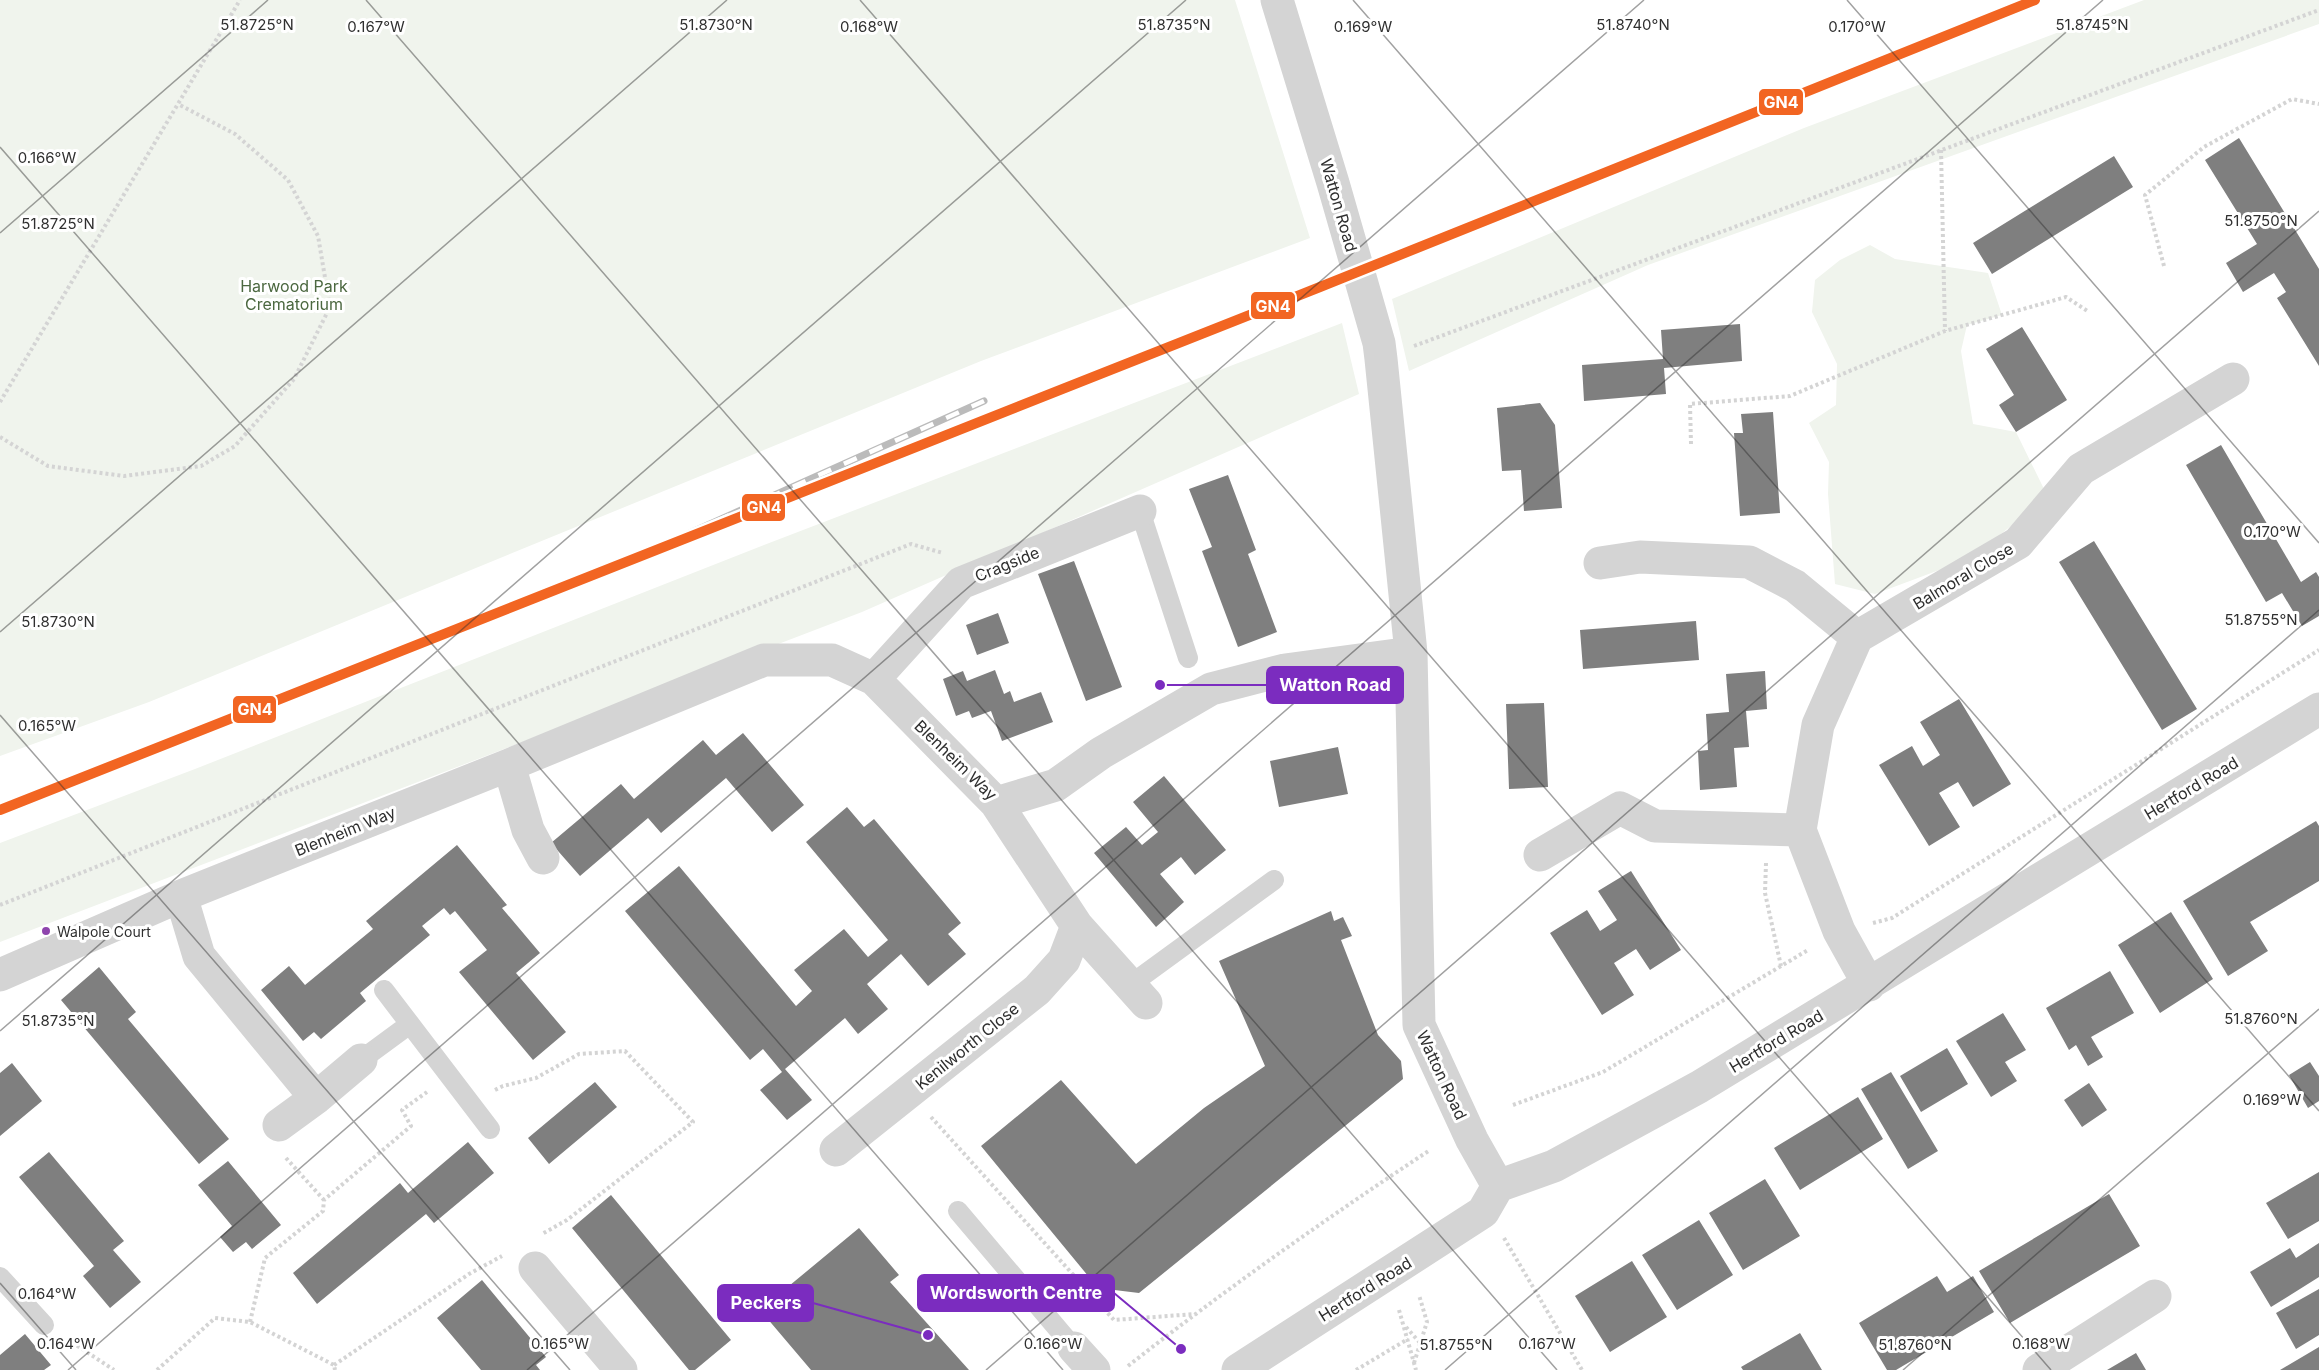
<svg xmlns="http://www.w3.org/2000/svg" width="2319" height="1370" font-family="Inter,sans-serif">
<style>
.green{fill:#f0f4ed}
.building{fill:#7f7f7f}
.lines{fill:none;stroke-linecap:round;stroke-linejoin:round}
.path{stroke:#d4d4d4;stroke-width:4;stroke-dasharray:3 3;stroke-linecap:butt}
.service{stroke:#d4d4d4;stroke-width:20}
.minor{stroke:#d4d4d4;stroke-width:33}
.rail-casing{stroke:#bbb;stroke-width:7}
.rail{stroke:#fff;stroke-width:4.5;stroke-dasharray:14;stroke-linecap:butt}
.rail-1-casing{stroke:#fff;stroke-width:15}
.rail-1{stroke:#f26522;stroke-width:10}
.ticks{fill:none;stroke:#2f2f2f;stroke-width:1.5;stroke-opacity:0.45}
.bus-dot{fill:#8e44ad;stroke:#fff;stroke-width:2}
.labels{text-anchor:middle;stroke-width:6;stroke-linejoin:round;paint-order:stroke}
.bus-label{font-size:14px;fill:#2f2f2f;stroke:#fff;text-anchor:start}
.street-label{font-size:16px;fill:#2f2f2f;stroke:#fff}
.park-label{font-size:16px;fill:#4c6840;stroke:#fff}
.ticks-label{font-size:15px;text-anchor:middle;fill:#2f2f2f;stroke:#fff;stroke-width:6;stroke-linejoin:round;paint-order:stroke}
.leader{fill:none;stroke:#7b2cbf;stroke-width:2}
.callout-dot{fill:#7b2cbf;stroke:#fff;stroke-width:2}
.callout{fill:#7b2cbf;stroke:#7b2cbf;stroke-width:2}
.callout-label{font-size:18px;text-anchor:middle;font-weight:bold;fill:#fff}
.line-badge{stroke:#fff;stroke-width:2}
.badge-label{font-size:16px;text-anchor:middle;font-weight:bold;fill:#fff}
</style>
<rect width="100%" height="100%" fill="#fff"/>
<path class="green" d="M0,0H1235L1310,238L981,361L149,702L0,756Z
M2144,0H2319V24L1648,265L1409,371L1392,299L1804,128Z
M1870,245L1895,259L1988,273L2002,315L1967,325L1961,351L1973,424L2016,432L2044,489L2023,516L1995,539L1942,569L1875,594L1835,584L1828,494L1829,462L1809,423L1836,405L1837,364L1812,312L1815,280L1840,260Z
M1342,323L1359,394L862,612L0,942V843L195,769L764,545Z"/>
<path class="building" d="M2239,138L2319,269V366L2277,298L2286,292L2274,273L2243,292L2226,263L2257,244L2205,160Z
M2114,156L2133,187L1992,274L1973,243Z
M1740,324L1742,361L1664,368L1666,394L1584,401L1582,365L1663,359L1661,330Z
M2022,327L2067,400L2016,432L1999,405L2014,395L1986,349Z
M1540,403L1555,425L1562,508L1524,511L1521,470L1502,471L1497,408Z
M1773,412L1780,513L1740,516L1734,433H1743L1741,414Z
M2221,445L2301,582L2316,572L2319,577V616L2302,626L2282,593L2266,602L2186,465Z
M1228,475L1256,550L1248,554L1277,632L1238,647L1202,551L1212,547L1189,489Z
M2094,541L2197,709L2162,730L2059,562Z
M1074,561L1122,687L1086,701L1038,574Z
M998,613L1009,643L977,655L966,625Z
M1696,621L1699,660L1583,669L1580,630Z
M995,670L1004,694L1010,691L1014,702L1041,692L1053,722L1002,741L991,711L972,718L969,711L956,716L943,679L963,671L967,681Z
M1765,671L1767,709L1746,711L1749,747L1734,748L1737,787L1700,790L1698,751L1708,750L1706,714L1729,712L1726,674Z
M1959,699L2011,784L1973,807L1958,782L1939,793L1960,827L1929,846L1879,765L1912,746L1923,766L1940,755L1920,722Z
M1544,703L1548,787L1509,789L1506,704Z
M743,733L804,805L772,832L726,778L661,833L648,818L580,876L551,843L621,784L634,799L703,740L716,755Z
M1338,747L1348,794L1279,807L1270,761Z
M1164,776L1226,850L1195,875L1181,857L1160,874L1184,902L1156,927L1094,853L1126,827L1142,845L1158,832L1133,802Z
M847,807L864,827L874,819L961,923L948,934L966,954L928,986L901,954L867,984L888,1009L858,1034L845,1018L785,1069L812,1100L787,1120L760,1090L782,1072L763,1049L750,1060L625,911L679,866L796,1006L812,991L794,970L844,929L868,957L888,940L806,842Z
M2316,821L2319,826V881L2250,922L2268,951L2228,976L2183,901Z
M457,845L507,905L502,908L540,953L516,973L566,1032L533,1060L459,972L487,950L455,911L450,915L444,908L422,926L430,935L360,993L366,1001L321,1039L314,1032L303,1041L261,990L289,966L305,985L373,929L366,921Z
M1631,871L1681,950L1650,970L1636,949L1614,963L1634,995L1602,1015L1550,933L1587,910L1600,931L1617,920L1598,891Z
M1331,911L1334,921L1343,917L1352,936L1341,940L1378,1035L1401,1061L1403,1079L1139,1293L1098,1288L981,1146L1061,1080L1136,1164L1204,1108L1265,1066L1219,961Z
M2171,912L2213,979L2160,1013L2118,945Z
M99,967L136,1012L128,1019L229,1139L199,1164L61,1000Z
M2110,971L2134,1013L2091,1037L2103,1057L2088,1066L2076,1045L2069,1050L2046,1008Z
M2003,1013L2026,1050L2005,1062L2017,1081L1991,1097L1956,1041Z
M1947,1048L1968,1084L1921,1112L1900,1076Z
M2310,1062L2319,1076V1101L2308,1108L2289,1075Z
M12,1063L42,1101L0,1136V1073Z
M1891,1072L1938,1151L1908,1169L1861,1089Z
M595,1082L617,1107L549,1164L528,1138Z
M2089,1083L2107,1110L2082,1127L2064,1100Z
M1858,1097L1883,1139L1800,1190L1774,1148Z
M468,1142L494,1173L434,1223L426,1214L317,1304L293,1273L400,1183L408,1193Z
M49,1152L124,1241L113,1250L141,1282L110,1308L83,1276L94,1266L19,1177Z
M228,1161L281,1225L252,1249L246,1242L233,1252L220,1237L232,1226L198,1185Z
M2319,1172V1221L2288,1239L2266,1203Z
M1765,1179L1800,1236L1743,1270L1709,1213Z
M2109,1194L2140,1246L2010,1323L1979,1271Z
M611,1195L731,1340L695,1370H689L572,1228Z
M1699,1220L1733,1275L1677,1310L1642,1255Z
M859,1228L899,1275L890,1282L969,1370H811L760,1310Z
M2319,1243V1277L2271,1307L2250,1272L2290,1248L2296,1258Z
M1632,1261L1667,1317L1610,1352L1575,1296Z
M1937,1276L1947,1292L1973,1276L1994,1312L1896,1370H1887L1859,1323Z
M482,1280L546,1357L536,1365L540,1370H481L437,1318Z
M2319,1289V1335L2296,1349L2276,1313Z
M1800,1333L1822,1370H1743L1741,1367Z
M25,1334L51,1365L44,1370H0V1355Z
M2319,1347V1370H2280Z
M2136,1353L2146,1370H2107Z"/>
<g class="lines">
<path class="path" d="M1941,150L1945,331
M2164,266L2145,195L2204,147L2292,99L2319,104
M1414,346L2319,10
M0,402L240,0
M0,437L48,466L124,476L201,466L235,446L294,379L330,307L318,236L288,180L235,134L178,104
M1691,444L1690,404L1790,396L1945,331L2066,297L2089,312
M1766,863L1765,893L1781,966
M0,905L911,544L943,553
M1873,923L1892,918L2319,650
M495,1090L503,1086L536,1078L579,1054L625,1051L693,1122L567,1220L542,1234
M1513,1105L1603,1072L1808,950
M931,1117L1114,1320L1195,1314
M286,1158L324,1200
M1504,1238L1582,1370
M1399,1310L1416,1370
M250,1322L265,1258L323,1211L324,1200L411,1126L402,1110L427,1092
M1406,1327L1421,1344
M67,1339L114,1370
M1414,1363L1427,1322L1419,1295
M334,1365L469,1274L502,1256
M1128,1366C1226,1289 1327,1218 1430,1150
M157,1370L215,1318L250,1322L334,1365L335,1370
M1356,1370L1408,1339"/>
<path class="service" d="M1140,511L1188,658
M1130,985L1274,880
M384,990L490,1129
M361,1060L410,1024
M958,1211L1074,1348
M0,1277L44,1325"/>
<path class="minor" d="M1277,0L1333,183L1379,343L1381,359L1411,653L1419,1025L1472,1140L1498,1186
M1600,563L1640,557L1749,562L1795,586L1857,637
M874,679L961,583L1140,511
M509,765L528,830L543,858
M996,803L1077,926L1146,1003
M1540,855L1620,808L1655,826L1800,830
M181,896L199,956L316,1098
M0,975L181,896L509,765L764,660H832L874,679L996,803L1056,785L1101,753L1211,689L1285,670L1411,653
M1869,985L1839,931L1800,830L1818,725L1857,637L2018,543L2081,469L2233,379
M279,1125L316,1098L361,1060
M836,1150L1037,990L1064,960L1077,926
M535,1268L621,1370
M1074,1348L1094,1370
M1238,1370L1483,1212L1498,1186L1554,1166L1699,1087L2319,709
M2039,1370L2155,1296"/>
<g class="rail-casing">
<path id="rail" d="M614,567L984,401"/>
</g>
<use href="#rail" class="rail"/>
<g class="rail-1-casing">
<path id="rail-1" d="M0,810L1320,287L2035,0"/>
</g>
<use href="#rail-1" class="rail-1"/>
</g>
<path class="ticks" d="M366,0L1557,1370M860,0L2051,1370M1353,0L2319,1111M1847,0L2319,543M0,147L1063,1370M0,233L268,0M0,632L727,0M0,715L570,1370M0,1031L1186,0M0,1283L76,1370M68,1370L1644,0M527,1370L2103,0M986,1370L2319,211M1445,1370L2319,610M1903,1370L2319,1009"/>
<circle class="bus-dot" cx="46" cy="931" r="5"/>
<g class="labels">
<g class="bus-label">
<text x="57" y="937">Walpole Court</text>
</g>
<g class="street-label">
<text transform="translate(1339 205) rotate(74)" y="6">Watton Road</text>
<text transform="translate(1007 564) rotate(-22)" y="6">Cragside</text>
<text transform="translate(1963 576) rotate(-31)" y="6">Balmoral Close</text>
<text transform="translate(956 760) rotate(44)" y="6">Blenheim Way</text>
<text transform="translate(2191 788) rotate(-31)" y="6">Hertford Road</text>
<text transform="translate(345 831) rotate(-22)" y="6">Blenheim Way</text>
<text transform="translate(1776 1041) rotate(-31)" y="6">Hertford Road</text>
<text transform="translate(967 1046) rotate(-39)" y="6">Kenilworth Close</text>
<text transform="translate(1442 1075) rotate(65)" y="6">Watton Road</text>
<text transform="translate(1365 1289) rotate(-32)" y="6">Hertford Road</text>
</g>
<g class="park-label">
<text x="294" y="292">Harwood Park<tspan x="294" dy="18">Crematorium</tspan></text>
</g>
</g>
<g class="ticks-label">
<text x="257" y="30">51.8725°N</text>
<text x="716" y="30">51.8730°N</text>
<text x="1174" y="30">51.8735°N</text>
<text x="1633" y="30">51.8740°N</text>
<text x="2092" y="30">51.8745°N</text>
<text x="376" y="32">0.167°W</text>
<text x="869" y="32">0.168°W</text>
<text x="1363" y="32">0.169°W</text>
<text x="1857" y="32">0.170°W</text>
<text x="47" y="163">0.166°W</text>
<text x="2261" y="226">51.8750°N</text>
<text x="58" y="229">51.8725°N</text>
<text x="2272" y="537">0.170°W</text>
<text x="2261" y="625">51.8755°N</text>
<text x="58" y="627">51.8730°N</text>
<text x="47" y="731">0.165°W</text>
<text x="2261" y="1024">51.8760°N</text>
<text x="58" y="1026">51.8735°N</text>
<text x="2272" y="1105">0.169°W</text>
<text x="47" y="1299">0.164°W</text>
<text x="66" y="1349">0.164°W</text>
<text x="560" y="1349">0.165°W</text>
<text x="1053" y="1349">0.166°W</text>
<text x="1547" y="1349">0.167°W</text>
<text x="2041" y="1349">0.168°W</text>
<text x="1456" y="1350">51.8755°N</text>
<text x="1915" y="1350">51.8760°N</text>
</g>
<path class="leader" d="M1160 685L1267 685M1181 1349L1114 1293M928 1335L813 1303"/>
<g class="callout-dot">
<circle cx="1160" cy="685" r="6"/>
<circle cx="1181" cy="1349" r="6"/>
<circle cx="928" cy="1335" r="6"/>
</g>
<g class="callout">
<rect x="1267" y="667" width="136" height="36" rx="6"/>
<rect x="918" y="1275" width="196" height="36" rx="6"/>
<rect x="718" y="1285" width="95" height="36" rx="6"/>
</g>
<g class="callout-label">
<text x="1335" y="691">Watton Road</text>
<text x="1016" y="1299">Wordsworth Centre</text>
<text x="766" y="1309">Peckers</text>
</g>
<g class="line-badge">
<rect x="1758" y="88" width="46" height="28" rx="6" fill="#f26522"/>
<rect x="1250" y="291" width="46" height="29" rx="6" fill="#f26522"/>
<rect x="741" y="493" width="45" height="29" rx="6" fill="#f26522"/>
<rect x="232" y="695" width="45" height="29" rx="6" fill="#f26522"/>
</g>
<g class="badge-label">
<text x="1781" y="108">GN4</text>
<text x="1273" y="312">GN4</text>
<text x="764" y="513">GN4</text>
<text x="255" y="715">GN4</text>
</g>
</svg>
